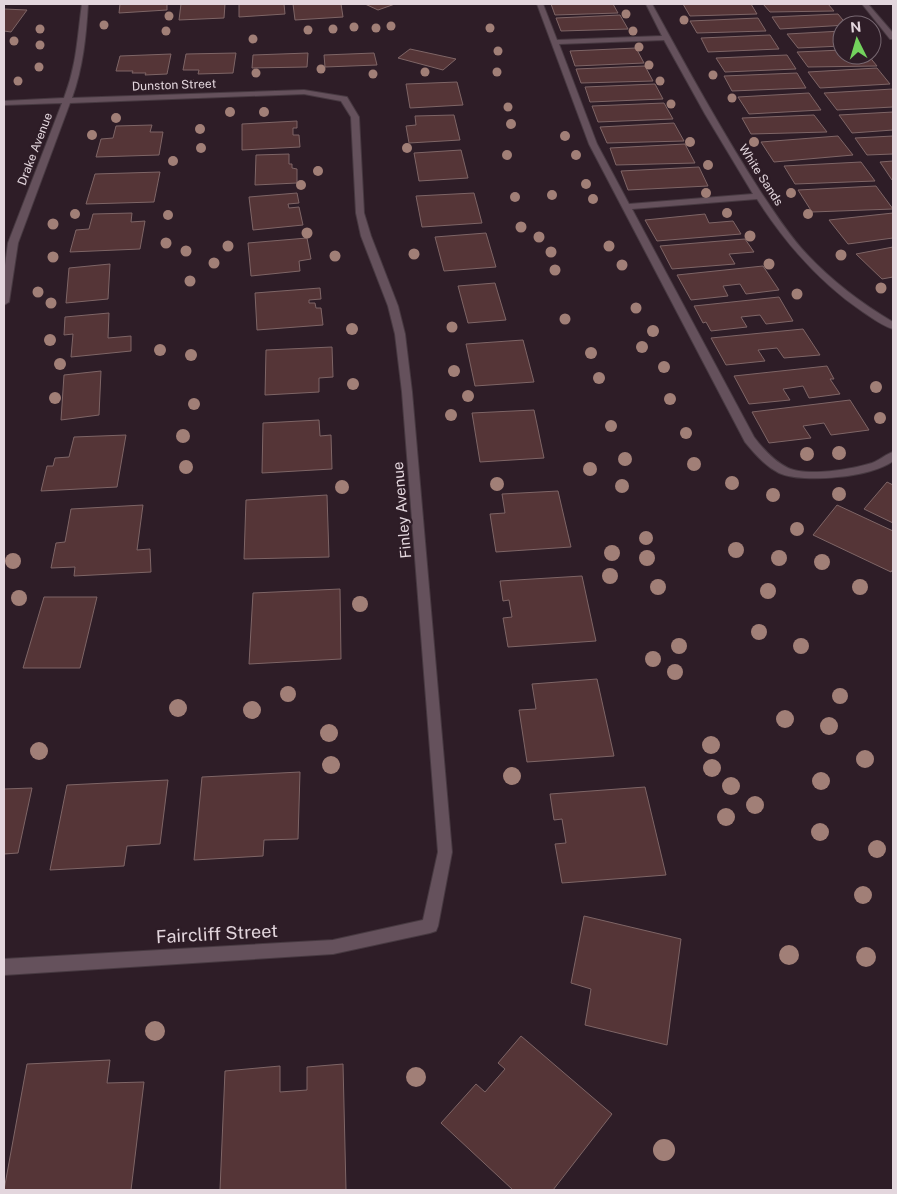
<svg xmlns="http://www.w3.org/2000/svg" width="897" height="1194" font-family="'Public Sans',sans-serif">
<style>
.building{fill:#553537;stroke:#7e6566}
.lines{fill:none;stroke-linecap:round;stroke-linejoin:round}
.minor-casing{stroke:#473941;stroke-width:2}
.minor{fill:#65515c;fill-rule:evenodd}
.tree{fill:#a17f77}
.labels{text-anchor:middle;stroke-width:4.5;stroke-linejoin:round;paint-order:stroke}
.far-street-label{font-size:12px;fill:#e3d6dd;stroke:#2e1d27}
.street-label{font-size:15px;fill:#e3d6dd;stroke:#2e1d27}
.near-street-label{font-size:18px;fill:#e3d6dd;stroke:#2e1d27}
</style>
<rect width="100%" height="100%" fill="#2e1d27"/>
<path class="building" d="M120,4H167V10L119,13Z
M181,4H225L224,18L179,20Z
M239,4H284L285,14L239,17Z
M293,4H341L343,17L295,20Z
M365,4H395L378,10Z
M551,4H613L618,13L555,15Z
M683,4H751L757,14L690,16Z
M763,4H828L834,11L770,12Z
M4,9L27,10L11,32L4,31Z
M838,14L847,25L780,29L772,17Z
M620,15L628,29L561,31L556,18Z
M758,18L766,31L697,33L690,21Z
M842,31V46L798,48L787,34Z
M770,35L779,49L708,52L701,38Z
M636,48L644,63L575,66L570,51Z
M410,49L456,59L443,70L398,58Z
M842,50V55H868L877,66L808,67L797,52Z
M236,53L233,73L198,74L199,70H183L186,54Z
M308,53L307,67L252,68L253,55Z
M374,53L377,65L325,67L324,55Z
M171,54L167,74L145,75L146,73H132L133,71H116L120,56Z
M787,55L796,69L725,72L716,58Z
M645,66L653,81L581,83L576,69Z
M877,68L890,84L820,88L808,72Z
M797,73L806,88L732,91L724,76Z
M457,82L463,105L410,108L406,84Z
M655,84L663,99L590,102L585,87Z
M893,89V107L837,110L824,93Z
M809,93L821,110L749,114L738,97Z
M664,103L673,119L598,122L592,106Z
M893,112V130L852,133L839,115Z
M454,115L460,140L409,143L406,126L416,125L415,116Z
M814,115L827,132L751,134L742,118Z
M297,121V128H293V135H299L300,147L242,150V124Z
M674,123L684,141L607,143L600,127Z
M152,125L150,132H163L159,155L96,157L101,139L113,138L116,126Z
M838,136L853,155L774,162L761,142Z
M893,136V154L867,155L855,138Z
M685,144L695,163L616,165L610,148Z
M461,150L468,178L419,181L414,153Z
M289,154V164H292V168L297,169V183L255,185L256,155Z
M893,161V179L892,180L880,162Z
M861,162L875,181L795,184L784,166Z
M699,167L708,186L628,190L621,171Z
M160,172L154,202L86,204L95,174Z
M876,186L893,209L812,212L798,190Z
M297,193L299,203L288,204L289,208L299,207L303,225L253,230L249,197Z
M474,193L482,223L422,227L416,196Z
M132,213L131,222L145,221L140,249L70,252L76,230L89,229L93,214Z
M893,213V238L848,244L829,220Z
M705,214L709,223L733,221L741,234L657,241L645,220Z
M486,233L496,267L444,271L435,237Z
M307,238L311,259L299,261L300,271L251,276L248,243Z
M745,239L754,252L729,254L735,264L672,269L660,246Z
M893,247V277L882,279L856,254Z
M110,264L108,299L66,303L69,268Z
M763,266L779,290L746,294L740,284L723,286L728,296L691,300L677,275Z
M495,283L506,320L468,323L458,286Z
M320,288L321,299L309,300V303H315L316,308H321L323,325L257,330L255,293Z
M779,297L793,321L766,324L760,315L741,317L747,327L711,331L706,322L703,323L694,306Z
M109,313L108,338L131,336V351L71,357L73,334L64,335L65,317Z
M803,329L820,355L784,358L777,348L758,350L765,361L726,365L711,338Z
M523,340L534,382L475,386L466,344Z
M332,347L333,377L319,378V392L265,395L266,350Z
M827,366L834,379H830L840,394L809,398L803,386L783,389L790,400L749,404L734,376Z
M101,371L99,415L61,420L64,375Z
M850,400L869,430L831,435L824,423L803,426L811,438L769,443L752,412Z
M534,410L544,458L480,462L472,413Z
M319,420L320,436L331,435L332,469L262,473L263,423Z
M126,435L117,487L41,491L47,466H53L55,458L69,457L74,437Z
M887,482L893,485V523L864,509Z
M558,491L571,547L496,552L490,514L505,513L502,494Z
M327,495L329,557L244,559L246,500Z
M143,505L137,550L150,549L151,572L74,576L75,567L51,568L56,543L65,542L71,509Z
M837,505L893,531V569L891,572L813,535Z
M582,576L596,641L508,647L503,618L512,617L509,600L503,601L500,581Z
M340,589L341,659L249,664L253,593Z
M44,597H97L80,668H23Z
M597,679L614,756L527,762L519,710L536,709L532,684Z
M300,772L298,839L264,840L263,856L194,860L202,777Z
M168,780L160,844L127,846L124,866L50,870L67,785Z
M645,787L666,875L562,883L555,844L566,843L562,819L554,820L550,794Z
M32,788L18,853L4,854V789Z
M584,916L681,939L667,1045L585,1025L591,989L571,983Z
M521,1036L612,1114L553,1190H513L441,1123L476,1084L485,1092L505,1069L498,1063Z
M110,1060L107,1083L144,1082L131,1190H4L27,1064Z
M343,1064L346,1190H220L225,1071L280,1066V1092L307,1090V1067Z"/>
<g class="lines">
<g class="minor-casing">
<path id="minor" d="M82,4H88C86,37 83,67 72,98L304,90L347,97L359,117L364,213L371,236L398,306L405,334L412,392L452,852L438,926L436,931L430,933L333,954L4,975V959L333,940L423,920L438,852L402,392L395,334L388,306L361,236L356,213L351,117L341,101L304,94L70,103L18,243L9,302L4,305V273L8,243L62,103L4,105V101L64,98C77,64 77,39 82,4Z
M537,4H543L557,40L662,36L646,4H652C687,68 722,132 762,194C774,212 787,232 802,249C828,278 859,302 893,322V329C883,326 872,318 863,312C819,282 786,244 757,199L632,209L754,437C763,449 774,461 788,468C807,477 853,469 872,463C880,460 886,454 893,452V461C873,477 803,484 779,473C765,466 755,454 745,442L589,144ZM664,40L705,114L753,194L629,204L597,144L559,44Z
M862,4H868L893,33V39H890Z"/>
</g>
<use href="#minor" class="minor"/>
</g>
<g class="tree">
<circle cx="626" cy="14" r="4.5"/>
<circle cx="169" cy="16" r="4.5"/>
<circle cx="684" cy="20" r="4.5"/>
<circle cx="104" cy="25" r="4.5"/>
<circle cx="391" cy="26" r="4.5"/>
<circle cx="354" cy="27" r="4.5"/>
<circle cx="376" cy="28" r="4.5"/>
<circle cx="490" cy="28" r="4.5"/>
<circle cx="40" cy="29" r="4.5"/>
<circle cx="333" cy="29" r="4.5"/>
<circle cx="308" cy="30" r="4.5"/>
<circle cx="166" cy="31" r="4.5"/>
<circle cx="633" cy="31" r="4.5"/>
<circle cx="253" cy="39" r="4.5"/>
<circle cx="14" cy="41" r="4.5"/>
<circle cx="40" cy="45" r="4.5"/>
<circle cx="639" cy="47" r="4.5"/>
<circle cx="498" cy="51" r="4.5"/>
<circle cx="649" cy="65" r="4.5"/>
<circle cx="39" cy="67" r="4.5"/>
<circle cx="321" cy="69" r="4.5"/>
<circle cx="425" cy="72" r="4.5"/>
<circle cx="497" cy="72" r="4.5"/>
<circle cx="256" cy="73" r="4.5"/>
<circle cx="373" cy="74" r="4.5"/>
<circle cx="713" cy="75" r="4.5"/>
<circle cx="18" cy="81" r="4.5"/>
<circle cx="660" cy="81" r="4.5"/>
<circle cx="192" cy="84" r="4.5"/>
<circle cx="137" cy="85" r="4.5"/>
<circle cx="732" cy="98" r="4.5"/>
<circle cx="671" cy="104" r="4.5"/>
<circle cx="508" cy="107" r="4.5"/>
<circle cx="230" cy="112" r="5"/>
<circle cx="264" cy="112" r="5"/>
<circle cx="116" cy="118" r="5"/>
<circle cx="511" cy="124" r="5"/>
<circle cx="200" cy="129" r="5"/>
<circle cx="92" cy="135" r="5"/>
<circle cx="565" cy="136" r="5"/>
<circle cx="690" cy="142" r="5"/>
<circle cx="754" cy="142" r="5"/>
<circle cx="201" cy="148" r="5"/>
<circle cx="407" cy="148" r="5"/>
<circle cx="507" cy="155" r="5"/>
<circle cx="576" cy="155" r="5"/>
<circle cx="173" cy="161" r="5"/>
<circle cx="708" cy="165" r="5"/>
<circle cx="318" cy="171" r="5"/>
<circle cx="586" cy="184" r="5"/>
<circle cx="301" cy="185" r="5"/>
<circle cx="706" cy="193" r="5"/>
<circle cx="791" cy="193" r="5"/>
<circle cx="552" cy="195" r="5"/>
<circle cx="515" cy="197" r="5"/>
<circle cx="593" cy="199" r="5"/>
<circle cx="727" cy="213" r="5"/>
<circle cx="75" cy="214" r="5"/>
<circle cx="808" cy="214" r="5"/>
<circle cx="168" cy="215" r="5"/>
<circle cx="53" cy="224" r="5.5"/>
<circle cx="521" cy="227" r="5.5"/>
<circle cx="307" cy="233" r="5.5"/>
<circle cx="750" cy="236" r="5.5"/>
<circle cx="539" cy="237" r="5.5"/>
<circle cx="166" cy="243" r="5.5"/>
<circle cx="228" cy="246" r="5.5"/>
<circle cx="609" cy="246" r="5.5"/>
<circle cx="186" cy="251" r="5.5"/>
<circle cx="551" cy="252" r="5.5"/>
<circle cx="414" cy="254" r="5.5"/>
<circle cx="841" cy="255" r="5.5"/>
<circle cx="335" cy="256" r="5.5"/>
<circle cx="53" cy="257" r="5.5"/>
<circle cx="214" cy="263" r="5.5"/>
<circle cx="769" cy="264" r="5.5"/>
<circle cx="622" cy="265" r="5.5"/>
<circle cx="555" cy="270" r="5.5"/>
<circle cx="190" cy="281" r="5.5"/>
<circle cx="881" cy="288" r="5.5"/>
<circle cx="38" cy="292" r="5.5"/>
<circle cx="797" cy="294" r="5.5"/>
<circle cx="51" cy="303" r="5.5"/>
<circle cx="636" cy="308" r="5.5"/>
<circle cx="565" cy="319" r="5.5"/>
<circle cx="452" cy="327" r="5.5"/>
<circle cx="352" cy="329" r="6"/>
<circle cx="653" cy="331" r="6"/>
<circle cx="50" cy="340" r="6"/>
<circle cx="642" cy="347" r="6"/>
<circle cx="160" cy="350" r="6"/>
<circle cx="591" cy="353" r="6"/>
<circle cx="191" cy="355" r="6"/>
<circle cx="60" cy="364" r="6"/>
<circle cx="664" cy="367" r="6"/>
<circle cx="454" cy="371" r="6"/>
<circle cx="599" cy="378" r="6"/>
<circle cx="353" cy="384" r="6"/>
<circle cx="876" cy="387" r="6"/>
<circle cx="468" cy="396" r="6"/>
<circle cx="55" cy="398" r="6"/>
<circle cx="670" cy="399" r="6"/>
<circle cx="194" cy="404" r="6"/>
<circle cx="451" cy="415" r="6"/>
<circle cx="880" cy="418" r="6"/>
<circle cx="611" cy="426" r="6"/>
<circle cx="686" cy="433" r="6"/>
<circle cx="183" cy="436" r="7"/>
<circle cx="839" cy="453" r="7"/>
<circle cx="807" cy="454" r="7"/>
<circle cx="625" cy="459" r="7"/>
<circle cx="694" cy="464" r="7"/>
<circle cx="186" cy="467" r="7"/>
<circle cx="590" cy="469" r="7"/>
<circle cx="732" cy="483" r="7"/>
<circle cx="497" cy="484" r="7"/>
<circle cx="622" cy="486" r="7"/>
<circle cx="342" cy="487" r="7"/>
<circle cx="839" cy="494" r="7"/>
<circle cx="773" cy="495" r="7"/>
<circle cx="797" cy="529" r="7"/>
<circle cx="646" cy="538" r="7"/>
<circle cx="736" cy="550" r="8"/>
<circle cx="612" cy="553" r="8"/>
<circle cx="647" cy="558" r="8"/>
<circle cx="779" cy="558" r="8"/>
<circle cx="13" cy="561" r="8"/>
<circle cx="822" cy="562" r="8"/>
<circle cx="610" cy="576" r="8"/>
<circle cx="658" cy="587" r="8"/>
<circle cx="860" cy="587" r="8"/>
<circle cx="768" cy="591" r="8"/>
<circle cx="19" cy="598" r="8"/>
<circle cx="360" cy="604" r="8"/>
<circle cx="759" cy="632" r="8"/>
<circle cx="679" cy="646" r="8"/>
<circle cx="801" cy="646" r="8"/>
<circle cx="653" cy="659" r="8"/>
<circle cx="675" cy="672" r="8"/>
<circle cx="288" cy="694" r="8"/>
<circle cx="840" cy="696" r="8"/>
<circle cx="178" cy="708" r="9"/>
<circle cx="252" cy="710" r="9"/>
<circle cx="785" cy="719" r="9"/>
<circle cx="829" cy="726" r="9"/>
<circle cx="329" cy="733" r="9"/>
<circle cx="711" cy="745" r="9"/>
<circle cx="39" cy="751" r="9"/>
<circle cx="865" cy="759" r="9"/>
<circle cx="331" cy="765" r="9"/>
<circle cx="712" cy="768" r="9"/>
<circle cx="512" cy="776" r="9"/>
<circle cx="821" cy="781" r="9"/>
<circle cx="731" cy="786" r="9"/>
<circle cx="755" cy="805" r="9"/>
<circle cx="726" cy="817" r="9"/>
<circle cx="820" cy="832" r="9"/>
<circle cx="877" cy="849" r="9"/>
<circle cx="863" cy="895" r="9"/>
<circle cx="789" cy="955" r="10"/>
<circle cx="866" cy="957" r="10"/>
<circle cx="155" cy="1031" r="10"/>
<circle cx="416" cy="1077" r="10"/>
<circle cx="664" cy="1150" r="11"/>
</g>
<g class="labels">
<g class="far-street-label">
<text transform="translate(174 85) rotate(-2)" y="4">Dunston Street</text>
<text transform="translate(35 149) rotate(-69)" y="4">Drake Avenue</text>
<text transform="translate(761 175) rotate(57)" y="4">White Sands</text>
</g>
<g class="street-label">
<text transform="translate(402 510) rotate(-95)" y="5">Finley Avenue</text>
</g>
<g class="near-street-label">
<text transform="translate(217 934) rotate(-3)" y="6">Faircliff Street</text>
</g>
</g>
<rect width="897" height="1194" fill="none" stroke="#e3d6dd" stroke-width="10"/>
<g transform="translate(857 40) rotate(355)"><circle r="24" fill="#2e1d27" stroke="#766770"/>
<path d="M0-4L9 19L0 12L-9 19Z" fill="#73d25d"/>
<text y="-8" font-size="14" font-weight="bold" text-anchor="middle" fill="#e3d6dd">N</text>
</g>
</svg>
